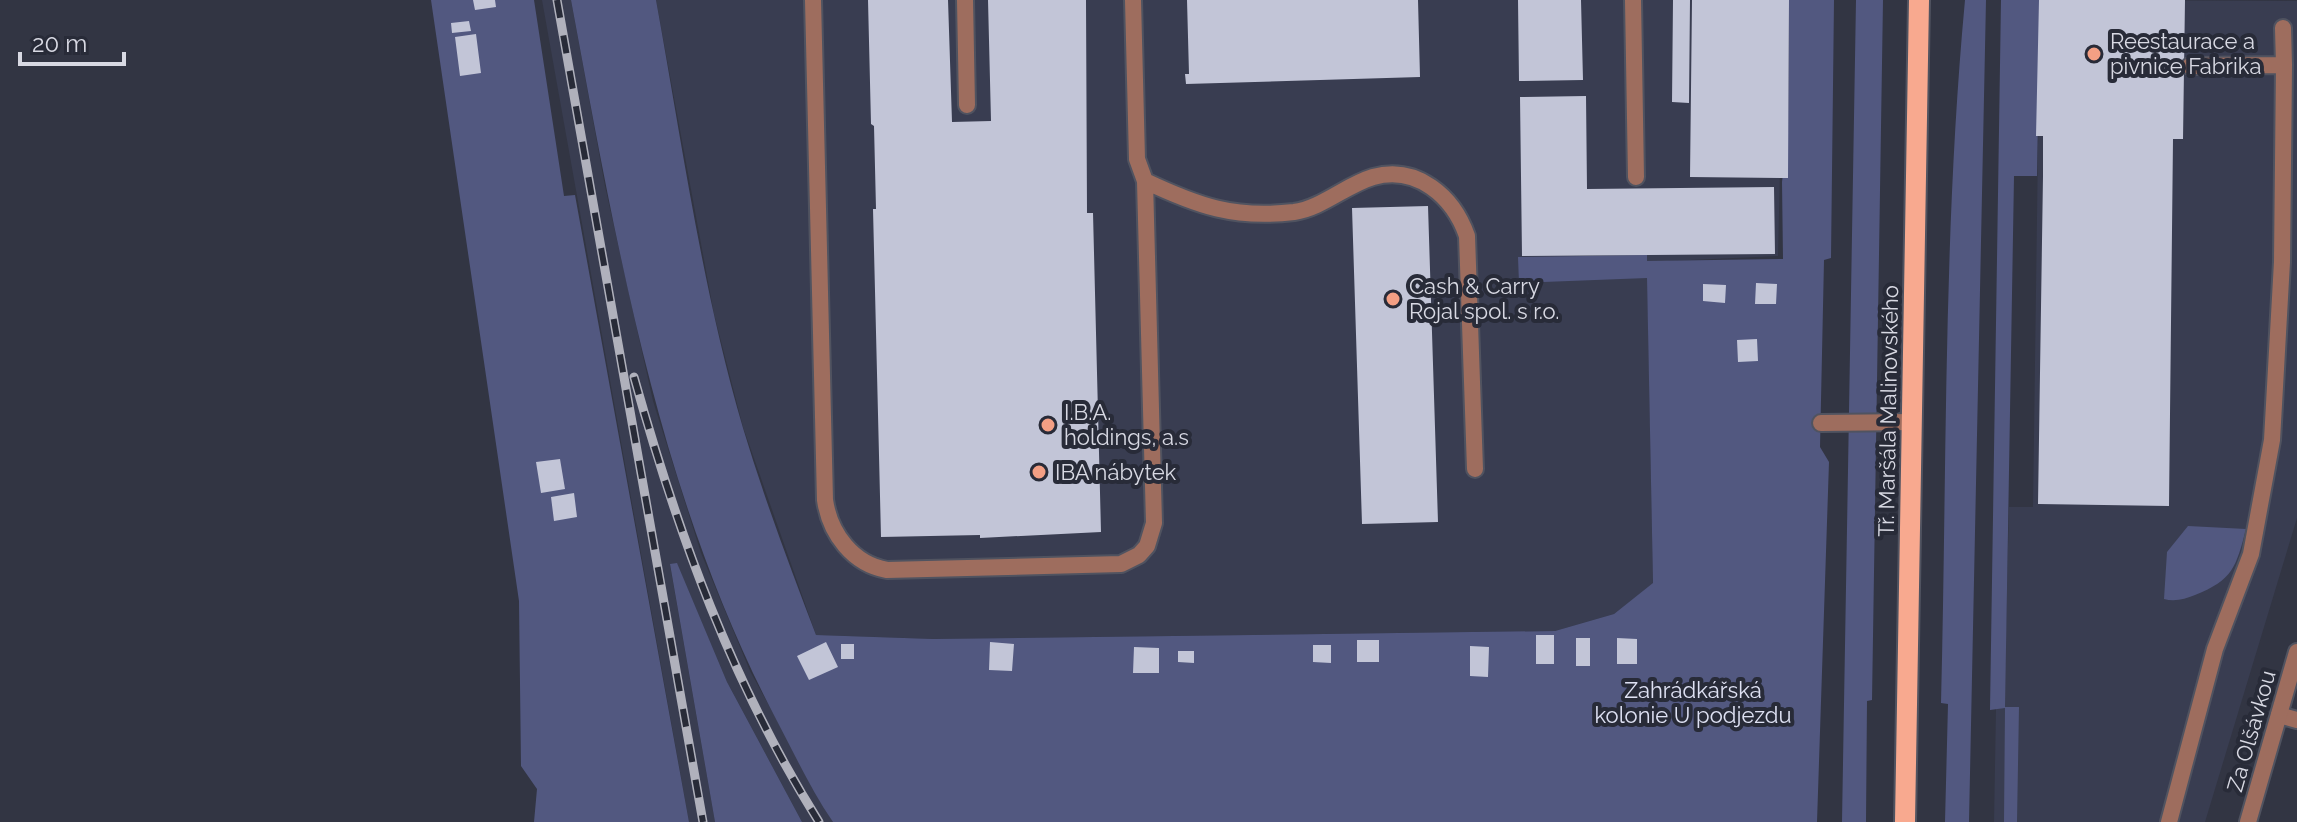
<svg xmlns="http://www.w3.org/2000/svg" width="2297" height="822" font-family="Raleway,sans-serif">
<style>
.built{fill:#393d51}
.green{fill:#525880}
.building{fill:#c2c5d7}
.lines{fill:none;stroke-linecap:round;stroke-linejoin:round}
.service-casing{stroke:#505360;stroke-width:20}
.minor-casing{stroke:#505360;stroke-width:20}
.primary-casing{stroke:#505360;stroke-width:24}
.service{stroke:#9e6d5e;stroke-width:16}
.minor{stroke:#9e6d5e;stroke-width:16}
.primary{stroke:#f8a98f;stroke-width:20}
.rail-casing{stroke:#b0b1bc;stroke-width:9}
.rail{stroke:#282b38;stroke-width:6;stroke-dasharray:18;stroke-linecap:butt}
.poi-dot{fill:#f39f84;stroke:#282b38;stroke-width:3}
.labels{text-anchor:middle;stroke-width:8;stroke-linejoin:round;paint-order:stroke}
.poi-label{font-size:22px;fill:#d8d9e3;stroke:#282b38;text-anchor:start}
.street-label{font-size:22px;fill:#d8d9e3;stroke:#282b38}
.park-label{font-size:22px;fill:#dee1f3;stroke:#282b38}
</style>
<rect width="100%" height="100%" fill="#323543"/>
<path class="built" d="M542,0H571L605,186L653,401L701,553L750,671L833,822H802L727,682L677,564L670,565L715,822H689Z
M656,0H1784L1778,256L1647,262L1653,584L1614,614L1555,631L933,639L816,635L743,427L714,314Z
M2040,0L2297,1V518L2205,822H1994L1996,709L2004,707L2009,507H2033Z"/>
<path class="green" d="M431,0H534L564,196L575,195L689,822H534L537,789L521,766L519,601Z
M571,0H656C682,143 702,289 743,428C764,498 790,567 816,635L933,639L1555,631L1614,614L1653,583L1647,278L1519,283L1518,257L1647,255V261L1783,259L1782,182L1788,132L1789,0H1834L1831,258L1824,260L1820,447L1829,462L1817,822H833C811,790 795,755 777,721C659,497 617,247 571,0Z
M1856,0H1883L1872,700L1867,701L1866,822H1842Z
M1965,0H1986L1969,822H1945L1948,704L1941,703C1947,468 1943,234 1965,0Z
M2001,0H2040L2037,176H2014L2005,707H2019L2017,822H2004L2005,708L1990,710Z
M2188,526L2246,529C2236,567 2233,580 2195,595C2185,599 2175,602 2164,599L2167,552Z
M677,563L727,682L802,822H715L670,564Z"/>
<path class="building" d="M473,0H495L496,7L475,10Z
M868,0H948L952,122L991,121L988,0H1086L1087,213H1093L1101,532L980,538V535L881,537L873,209H876L874,126L871,124Z
M1187,0H1418L1420,77L1186,84L1185,74H1189Z
M1518,0H1581L1583,80L1519,81Z
M1673,0H1690L1689,103L1672,102Z
M1692,0H1789L1788,178L1690,177Z
M2039,0H2185L2183,139H2173L2169,506L2038,504L2043,176V136H2036Z
M469,21L471,31L452,33L451,23Z
M476,34L481,73L460,76L455,37Z
M1586,96L1587,189L1774,187L1775,254L1522,256L1520,97Z
M1428,206L1438,522L1362,524L1352,208Z
M1756,283L1777,284L1776,304H1755Z
M1703,284L1726,285L1725,303L1703,301Z
M1757,339L1758,361L1738,362L1737,340Z
M560,459L565,489L541,493L536,462Z
M574,493L577,517L554,521L551,497Z
M1536,635H1554V664H1536Z
M1576,638H1590V666H1576Z
M1617,638L1637,639V664H1617Z
M1357,640H1379V662H1357Z
M826,642L838,667L809,680L797,656Z
M990,642L1014,644L1012,671L989,670Z
M841,644H854V659H841Z
M1313,645H1331V663L1313,662Z
M1470,646L1489,647L1488,677L1470,676Z
M1134,647L1159,648V673H1133Z
M1178,651H1194V663L1178,662Z"/>
<g class="lines">
<g class="service-casing">
<path id="service" d="M813,0L825,500C830,534 853,564 887,570L1121,564L1139,555L1147,546L1154,523L1145,181L1137,159L1133,0
M965,0L967,105
M1633,0L1636,177
M2283,28L2284,65
M1145,181C1198,206 1234,219 1294,212C1322,208 1346,185 1373,177C1417,165 1453,196 1467,236L1475,469
M1821,423L1912,422
M2279,715L2297,720
M2169,822L2215,649L2251,554L2272,440L2282,262L2284,65L2190,66"/>
</g>
<g class="minor-casing">
<path id="minor" d="M2248,822L2297,652"/>
</g>
<g class="primary-casing">
<path id="primary" d="M1905,822L1919,0"/>
</g>
<use href="#service" class="service"/>
<use href="#minor" class="minor"/>
<use href="#primary" class="primary"/>
<g class="rail-casing">
<path id="rail" d="M557,0L703,822
M634,377C678,534 732,683 819,822"/>
</g>
<use href="#rail" class="rail"/>
</g>
<g class="poi-dot">
<circle cx="2094" cy="54" r="8"/>
<circle cx="1393" cy="299" r="8"/>
<circle cx="1048" cy="425" r="8"/>
<circle cx="1039" cy="472" r="8"/>
</g>
<g class="labels">
<g class="poi-label">
<text x="2110" y="49">Reestaurace a<tspan x="2110" dy="25">pivnice Fabrika</tspan></text>
<text x="1409" y="294">Cash &amp; Carry<tspan x="1409" dy="25">Rojal spol. s r.o.</tspan></text>
<text x="1064" y="420">I.B.A.<tspan x="1064" dy="25">holdings, a.s</tspan></text>
<text x="1055" y="480">IBA nábytek</text>
</g>
<g class="street-label">
<text transform="translate(1888 411) rotate(-89)" y="8">Tř. Maršála Malinovského</text>
<text transform="translate(2251 731) rotate(-74)" y="8">Za Olšávkou</text>
</g>
<g class="park-label">
<text x="1693" y="698">Zahrádkářská<tspan x="1693" dy="25">kolonie U podjezdu</tspan></text>
</g>
</g>
<path d="M20 52v12h104v-12" fill="none" stroke="#d8d9e3" stroke-width="4"/>
<text x="32" y="52" font-size="24" fill="#d8d9e3" stroke="#282b38" stroke-width="6" paint-order="stroke">20 m</text>
</svg>
